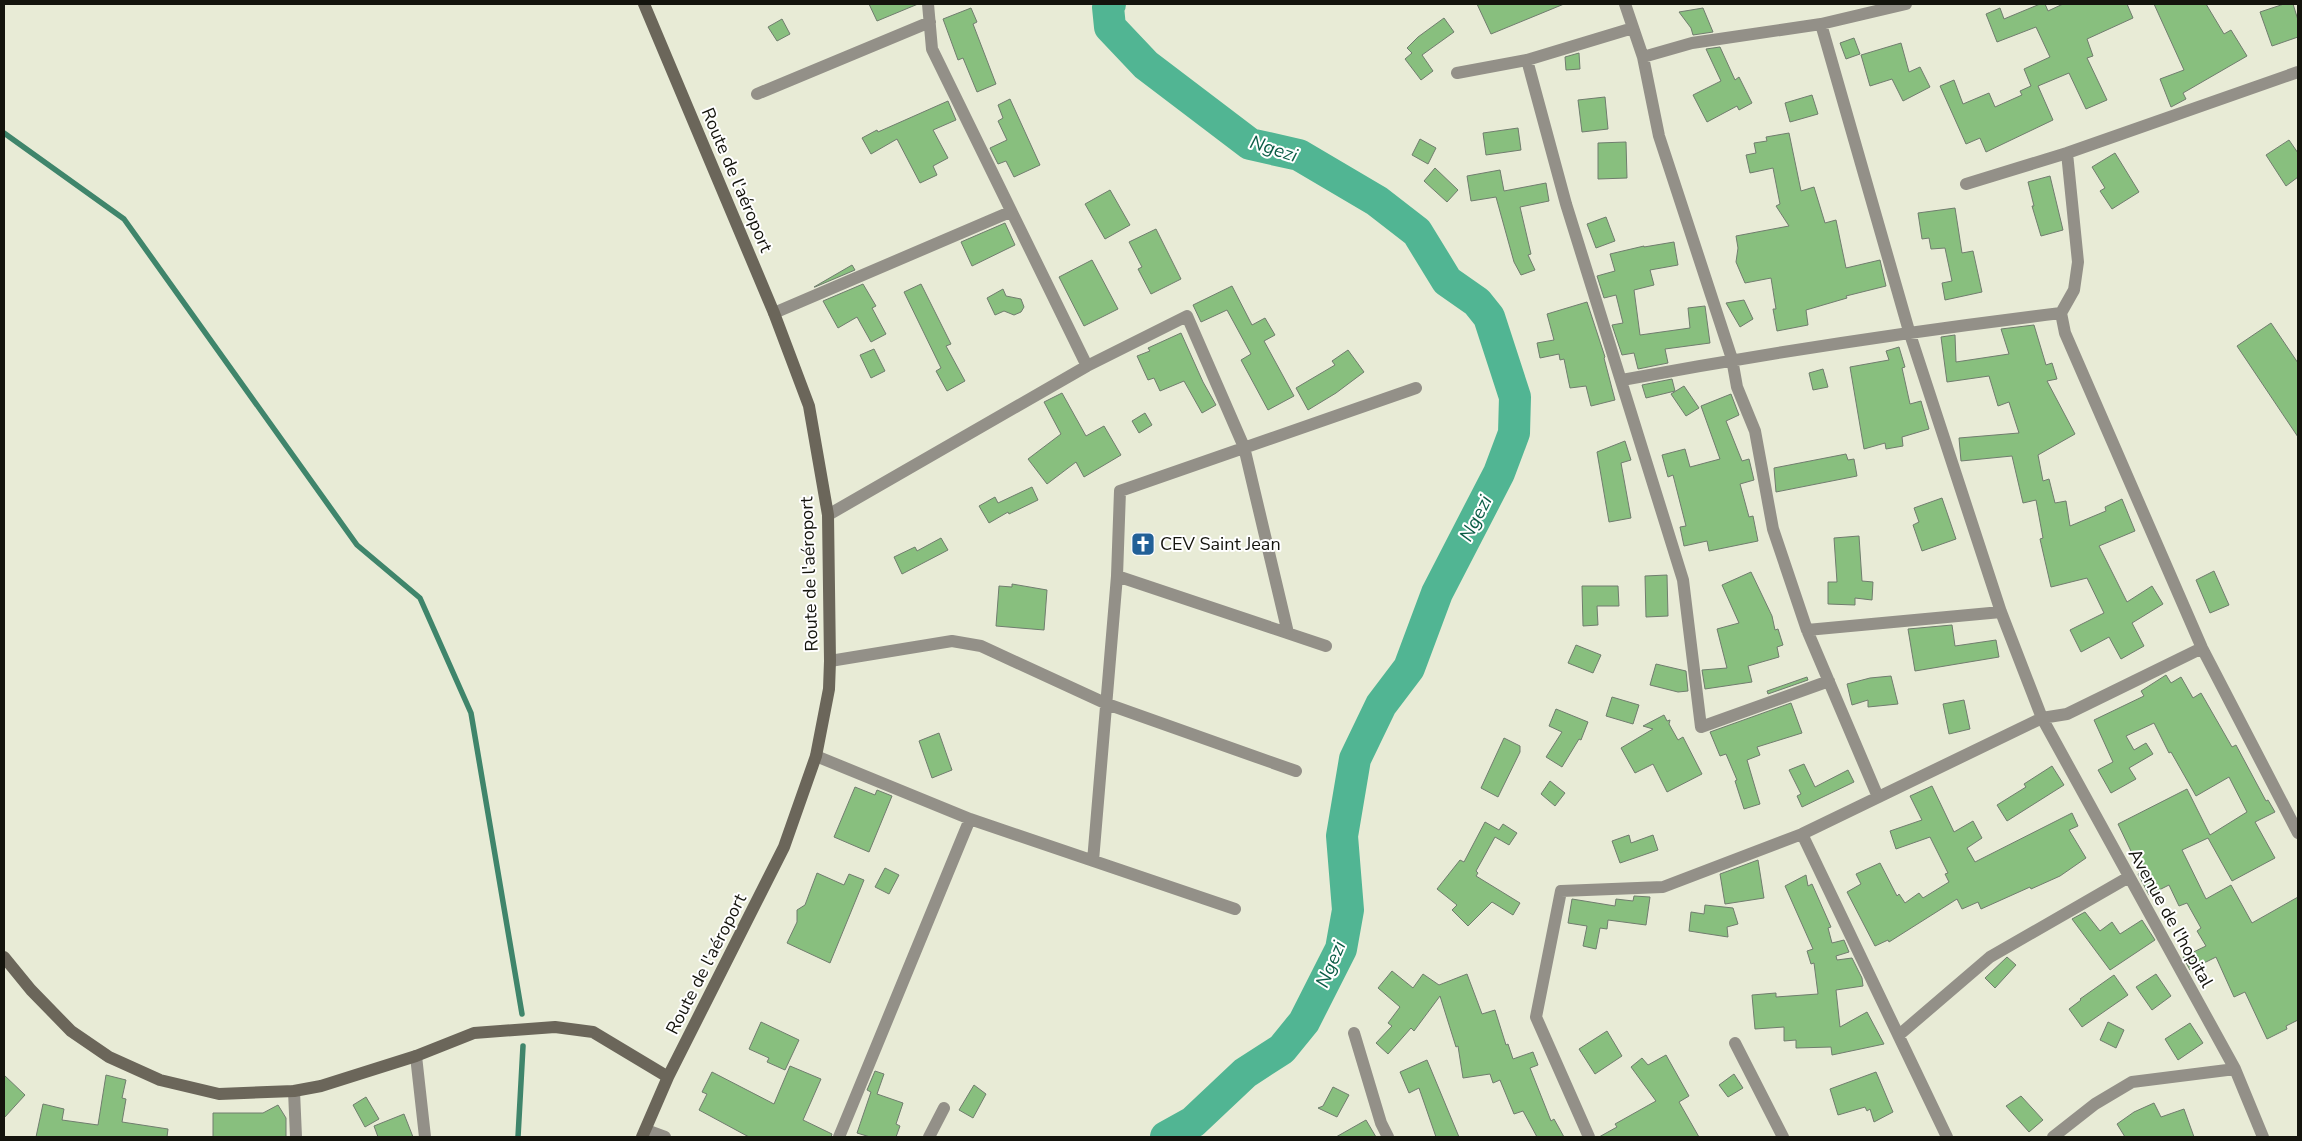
<svg xmlns="http://www.w3.org/2000/svg" width="2302" height="1141" font-family="'Nunito Sans',sans-serif">
<style>
.lines{fill:none;stroke-linecap:round;stroke-linejoin:round}
.stream{stroke:#3f856b;stroke-width:5.5}
.river{stroke:#51b593;stroke-width:32}
.building{fill:#88bf7e;stroke:#707d6e}
.street{stroke:#939088;stroke-width:12}
.secondary{stroke:#6b665a;stroke-width:12}
.labels{text-anchor:middle;stroke-width:4;stroke-linejoin:round;paint-order:stroke}
.street-label{font-size:18px;fill:#14140d;stroke:#fff}
.poi-label{font-size:18px;fill:#14140d;stroke:#fff;text-anchor:start}
.water-label{font-size:19px;font-style:italic;fill:#0b5d46;stroke:#fff}
</style>
<rect width="100%" height="100%" fill="#e8ebd6"/>
<g class="lines">
<path class="stream" d="M4,133L124,219L357,545L420,598L471,713L522,1014
M518,1137L523,1046"/>
<path class="river" d="M1110,4L1108,7L1110,27L1146,65L1250,144L1299,155L1377,201L1417,232L1447,281L1477,302L1489,317L1515,397L1514,433L1499,473L1437,593L1409,668L1381,705L1355,759L1342,836L1348,910L1341,949L1304,1022L1282,1049L1245,1073L1193,1122L1166,1137"/>
</g>
<path class="building" d="M869,4H918L877,21Z
M1477,4H1564L1491,34Z
M2040,4H2045L2048,11L2063,4H2127L2133,18L2087,39L2093,56L2087,58L2107,100L2086,109L2069,73L2038,86L2053,120L1986,152L1980,138L1966,144L1940,86L1954,80L1963,104L1989,93L1995,107L2022,95L2020,91L2031,86L2024,69L2050,57L2036,27L1997,42L1986,14L2000,8L2004,19Z
M2154,4H2206L2224,34L2231,30L2247,56L2183,93L2186,99L2171,107L2160,79L2184,70Z
M2284,4H2293L2298,20V37L2272,46L2260,12Z
M971,8L977,22L973,24L996,84L977,92L963,58L958,60L943,19Z
M1703,8L1713,32L1693,35L1691,28L1679,12Z
M1444,18L1454,32L1422,55L1433,71L1421,80L1405,59L1412,53L1407,48L1418,37Z
M782,19L790,34L777,41L768,27Z
M1854,38L1860,54L1846,59L1840,43Z
M1901,43L1909,72L1920,67L1930,87L1903,101L1892,79L1870,86L1861,55Z
M1720,47L1735,80L1739,77L1752,103L1739,110L1737,106L1707,122L1693,95L1721,81L1706,49Z
M1579,53L1580,69L1566,70L1565,57Z
M1812,95L1818,114L1790,122L1785,103Z
M1605,97L1608,129L1582,132L1578,100Z
M1010,99L1040,165L1014,177L1006,161L998,164L990,148L1007,140L998,121L1003,118L998,105Z
M948,101L956,120L933,130L948,158L933,166L937,175L920,183L897,139L871,154L862,138L877,130L878,132Z
M1518,128L1521,150L1486,155L1483,133Z
M1789,133L1801,191L1814,187L1825,223L1836,220L1846,268L1880,260L1886,286L1846,296L1847,298L1806,310L1808,325L1777,331L1773,309H1776L1771,278L1745,283L1736,262L1738,248L1736,236L1789,226L1776,206L1780,204L1773,168L1750,173L1746,155L1756,153L1754,143L1767,141L1766,137Z
M1420,139L1436,148L1428,164L1412,155Z
M2289,140L2298,153V177L2286,186L2266,155Z
M1626,142L1627,178L1598,179V143Z
M2115,153L2139,192L2112,209L2100,191L2105,188L2092,167Z
M1435,168L1458,190L1447,202L1424,181Z
M1500,170L1504,191L1546,183L1549,201L1520,207L1531,254L1528,255L1535,270L1521,275L1514,262L1496,197L1471,201L1467,176Z
M2050,176L2063,230L2041,236L2032,206H2034L2028,182Z
M1110,190L1130,225L1105,239L1085,204Z
M1955,208L1962,253L1973,251L1982,292L1945,300L1942,283L1952,281L1945,248L1931,249L1929,238L1922,239L1918,213Z
M1606,217L1615,241L1596,248L1587,224Z
M1005,223L1015,245L972,266L961,242Z
M1156,229L1181,279L1151,294L1138,269L1142,267L1129,242Z
M1674,242L1678,265L1650,270L1654,285L1634,290L1640,335L1690,328L1688,308L1705,306L1710,343L1665,349L1668,363L1638,369L1634,353L1622,355L1612,325L1623,323L1616,295L1604,298L1597,276L1615,271L1610,254L1644,246V247Z
M1092,260L1118,309L1084,326L1059,277Z
M852,265L855,270L815,287H814Z
M863,284L876,306L872,308L886,334L871,342L857,317L838,328L823,301Z
M921,284L951,344L946,346L965,381L947,391L936,371L941,368L904,292Z
M1232,286L1252,325L1265,318L1275,335L1264,341L1294,396L1268,410L1241,360L1251,354L1227,310L1201,322L1193,305Z
M1003,289L1006,296L1021,299L1024,307L1021,312L1014,315L1004,311L995,315L987,298Z
M1744,300L1753,319L1740,327L1726,303Z
M1587,302L1605,357L1604,358L1615,400L1591,406L1586,386L1570,388L1564,359L1560,360L1559,354L1540,358L1537,343L1554,340L1547,314Z
M2271,323L2298,363V437L2237,346Z
M2034,325L2046,365L2052,363L2057,379L2047,381L2075,434L2038,455L2043,481L2049,479L2055,503L2066,501L2070,526L2106,511L2105,507L2122,499L2135,531L2099,546L2127,602L2152,586L2163,604L2132,623L2144,646L2121,659L2109,637L2081,652L2070,630L2104,613L2087,578L2051,587L2040,539L2043,538L2036,500L2023,503L2012,456L1961,461L1959,438L2019,433L2009,402L1998,406L1989,376L1947,382L1941,337L1955,335L1956,362L2009,354L2001,329Z
M1181,333L1203,382L1216,405L1202,413L1184,381L1160,391L1154,378L1148,380L1137,356L1150,351L1148,348Z
M1899,347L1905,367L1902,368L1910,404L1921,401L1929,429L1902,437L1903,446L1886,449L1885,443L1864,449L1850,367L1889,360L1886,351Z
M874,349L885,371L871,378L860,355Z
M1348,350L1364,372L1336,393L1308,410L1296,388L1335,365L1332,361Z
M1823,369L1828,387L1813,390L1809,373Z
M1672,379L1675,391L1646,398L1642,385Z
M1684,386L1699,408L1686,416L1671,394Z
M1062,393L1086,436L1104,426L1121,455L1084,477L1076,462L1047,484L1028,459L1061,434L1044,402Z
M1731,394L1739,415L1726,421L1742,461L1749,459L1754,480L1740,484L1749,517L1753,516L1758,541L1709,551L1707,541L1684,546L1680,527L1686,526L1673,475L1668,477L1662,455L1685,449L1690,467L1720,459L1701,406Z
M1145,413L1152,425L1139,433L1132,421Z
M1625,441L1631,460L1621,463L1631,518L1609,522L1597,452Z
M1846,454L1848,460L1854,459L1857,476L1776,492L1774,468Z
M1032,487L1038,500L1009,514L1008,512L989,523L979,506L995,497L998,503Z
M1942,498L1956,539L1922,551L1913,525L1919,522L1914,508Z
M1859,536L1862,581L1873,582L1872,600L1855,598V605L1828,604V582H1837L1834,538Z
M941,538L948,550L902,574L894,557L915,547L917,551Z
M2214,571L2229,605L2210,613L2196,580Z
M1751,572L1772,616L1775,630L1778,629L1783,645L1777,647L1779,657L1748,666L1752,682L1705,689L1702,670L1727,668L1717,629L1739,623L1722,585Z
M1667,575L1668,616L1646,617L1645,576Z
M1012,584L1047,590L1044,630L996,626L999,586L1012,587Z
M1582,586H1618L1619,606H1597L1598,625L1583,626Z
M1952,625L1955,646L1996,640L1999,657L1915,671L1908,629Z
M1576,645L1601,655L1593,673L1568,663Z
M1656,664L1686,671L1688,691L1678,692L1650,685Z
M2166,675L2171,683L2181,677L2193,698L2201,693L2232,747L2236,745L2266,801L2268,800L2275,812L2255,822L2275,858L2232,881L2208,838L2182,850L2206,899L2231,885L2252,923L2298,897V1020L2286,1026L2287,1029L2267,1039L2245,992L2234,997L2216,957L2190,970L2183,957L2206,946L2197,931L2201,928L2187,903L2179,906L2169,885L2149,895L2138,874L2141,872L2118,824L2187,789L2210,835L2247,812L2229,777L2196,796L2171,752L2169,753L2154,723L2126,736L2134,750L2146,743L2153,754L2129,768L2136,779L2111,793L2098,770L2113,762L2094,720L2144,696L2141,691Z
M1891,676L1898,704L1868,707V700L1852,705L1847,684L1870,678Z
M1807,677L1808,680L1768,694L1767,691Z
M1612,697L1639,705L1633,724L1606,716Z
M1964,700L1970,729L1949,734L1943,704Z
M1791,703L1802,733L1757,747L1760,755L1747,760L1760,804L1744,809L1735,781L1737,780L1726,754L1720,756L1710,732Z
M1556,709L1588,722L1581,740L1579,739L1562,767L1546,757L1562,732L1549,726Z
M1664,715L1667,721L1670,720L1669,724L1678,740L1683,737L1702,774L1667,792L1653,764L1635,773L1621,748L1653,729L1643,726Z
M939,733L952,770L932,778L919,741Z
M1504,738L1520,746V752L1498,797L1481,788Z
M1804,764L1815,787L1848,770L1854,782L1802,807L1797,796L1801,794L1789,770Z
M2052,766L2064,785L2007,821L1997,805L2026,787L2024,784Z
M1550,781L1565,793L1555,806L1541,794Z
M1932,786L1954,832L1973,821L1982,838L1967,848L1975,862L2072,813L2078,826L2069,830L2086,858L2060,876L2031,889L2030,887L1981,909L1978,902L1962,909L1957,899L1889,942L1888,940L1875,946L1847,892L1861,884L1856,874L1880,863L1897,896L1899,894L1905,903L1919,893L1923,898L1949,882L1945,874L1948,873L1930,837L1896,849L1890,831L1922,820L1910,796Z
M855,787L875,795L877,790L892,796L869,852L834,837Z
M1485,822L1499,830L1503,824L1517,833L1509,845L1495,837L1476,871L1478,873L1476,876L1520,903L1513,915L1492,902L1468,926L1452,910L1457,905L1437,889L1460,860L1464,862Z
M1629,835L1631,843L1653,835L1658,850L1620,863L1612,841Z
M1758,860L1764,898L1725,904L1720,874Z
M885,868L899,875L889,894L875,887Z
M817,873L844,885L849,874L864,880L830,963L787,943L797,922V910L805,905Z
M1806,875L1808,886L1812,884L1831,927L1828,928L1832,943L1844,940L1849,952L1836,956L1837,960L1852,958L1862,978L1863,986L1836,990L1840,1027L1867,1012L1884,1044L1832,1055L1831,1047L1796,1048V1040L1784,1041V1027L1755,1029L1752,995L1776,993V997L1818,994L1814,963L1811,964L1807,951L1813,949L1785,886Z
M1634,896L1650,897L1646,925L1608,920L1607,929L1600,928L1596,949L1583,946L1587,926L1568,923L1572,899L1615,906L1616,899L1633,901Z
M1705,905L1733,908L1738,924L1727,927L1728,937L1689,931L1691,912L1704,914Z
M2085,912L2100,931L2112,922L2120,934L2142,920L2155,940L2110,970L2072,919Z
M2007,957L2016,965L1995,988L1985,978Z
M1392,971L1413,988L1423,974L1439,985L1467,974L1482,1014L1495,1010L1506,1045L1508,1044L1513,1059L1533,1052L1538,1065L1530,1068L1551,1121L1554,1119L1564,1137H1537L1523,1111L1514,1114L1500,1080L1493,1083L1490,1074L1463,1078L1458,1046L1456,1047L1440,996L1414,1031L1411,1028L1388,1054L1376,1043L1392,1026L1388,1023L1400,1007L1378,988Z
M2156,974L2171,996L2152,1010L2136,987Z
M2114,975L2128,995L2082,1027L2069,1009L2081,1000L2080,999Z
M761,1022L799,1040L785,1070L767,1062L769,1058L749,1049Z
M2108,1022L2124,1030L2116,1048L2100,1040Z
M2190,1023L2203,1043L2178,1060L2165,1039Z
M1607,1031L1622,1056L1595,1074L1579,1049Z
M1666,1055L1689,1096L1679,1102L1699,1137H1599L1617,1127L1615,1124L1656,1101L1631,1067L1642,1058L1648,1065Z
M1427,1060L1459,1137H1436L1419,1088L1409,1093L1400,1072Z
M790,1066L821,1079L803,1120L832,1134L831,1137H749L699,1110L707,1094L702,1092L712,1072L774,1104Z
M875,1071L884,1074L877,1094L903,1103L896,1124L900,1126L896,1137H870L857,1133L871,1092L867,1090Z
M1876,1072L1893,1112L1874,1122L1870,1109L1867,1111L1865,1107L1838,1115L1830,1089Z
M1734,1074L1743,1088L1728,1097L1719,1085Z
M4,1075L25,1095L4,1118Z
M106,1075L126,1080L122,1098L126,1099L122,1122L168,1129L167,1137H36L43,1104L64,1109L62,1120L98,1125Z
M974,1085L986,1094L973,1118L959,1110Z
M1333,1087L1349,1095L1337,1117L1318,1108L1323,1106Z
M2021,1096L2043,1120L2029,1132L2006,1106Z
M366,1097L379,1119L365,1127L353,1105Z
M2154,1103L2161,1117L2184,1109L2194,1137H2125L2117,1124L2134,1112Z
M278,1105L286,1118V1137H213V1113H263Z
M404,1114L413,1137H378L374,1126Z
M1366,1120L1376,1137H1336Z"/>
<g class="lines">
<path class="street" d="M928,4L932,49L1087,366
M1625,4L1643,57L1659,136L1732,359L1737,387L1755,431L1773,529L1807,630L1878,797
M1821,24L1909,331L2001,612L2042,718L2235,1069L2263,1137
M1643,57L1692,43L1821,24L1906,4
M1527,60L1566,204L1683,580L1701,727L1829,681
M1457,73L1527,60L1633,28
M757,94L930,22
M2067,153L2078,262L2074,290L2061,313L2065,333L2202,648L2298,833
M1966,184L2067,153L2298,72
M774,313L1010,212
M1622,380C1767,353 1913,331 2061,313
M828,515L1087,366L1187,316L1244,447L1288,633
M1117,576L1326,646
M1807,630L2001,612
M830,661L952,641L981,646L1107,704L1296,771
M816,756L970,819L1235,909
M1802,834L1947,1137
M1093,861L1117,576L1120,491L1416,388
M1354,1033L1381,1123L1388,1137
M1899,1035L1990,957L2129,877
M1735,1043L1783,1137
M416,1056L425,1137
M294,1091L296,1137
M646,1130L665,1137
M839,1137L970,819
M929,1137L944,1108
M1589,1137L1536,1017L1561,891L1663,887L1802,834L2042,718L2067,714L2202,648
M2053,1137L2095,1104L2132,1082L2235,1069"/>
<path class="secondary" d="M4,957L31,990L71,1031L109,1057L160,1080L219,1094L294,1091L321,1086L416,1056L474,1033L555,1027L593,1032L668,1077
M642,1137L668,1077L784,847L816,756L829,689L830,661L828,515L809,406L774,313L644,4"/>
</g>
<defs>
<g id="church-square" transform="scale(1.25)"><rect x="-9" y="-9" width="18" height="18" rx="4" fill="#226097" stroke="#fff"/><path d="M-1.2-6h2.4v3.5h3.3v2.4h-3.3V6h-2.4V-.1h-3.3v-2.4h3.3Z" fill="#fff"/></g>
</defs>
<g fill-rule="evenodd">
<use href="#church-square" x="1143" y="544"/>
</g>
<g class="labels">
<g class="street-label">
<text transform="translate(737 180) rotate(67)" y="6">Route de l'aéroport</text>
<text transform="translate(809 574) rotate(-92)" y="6">Route de l'aéroport</text>
<text transform="translate(2171 918) rotate(61)" y="6">Avenue de l'hopital</text>
<text transform="translate(706 964) rotate(-63)" y="6">Route de l'aéroport</text>
</g>
<g class="poi-label">
<text x="1160" y="550">CEV Saint Jean</text>
</g>
<g class="water-label">
<text transform="translate(1274 148) rotate(18)" y="7">Ngezi</text>
<text transform="translate(1475 518) rotate(-63)" y="7">Ngezi</text>
<text transform="translate(1330 964) rotate(-67)" y="7">Ngezi</text>
</g>
</g>
<rect width="2302" height="1141" fill="none" stroke="#14140d" stroke-width="10"/>
</svg>
